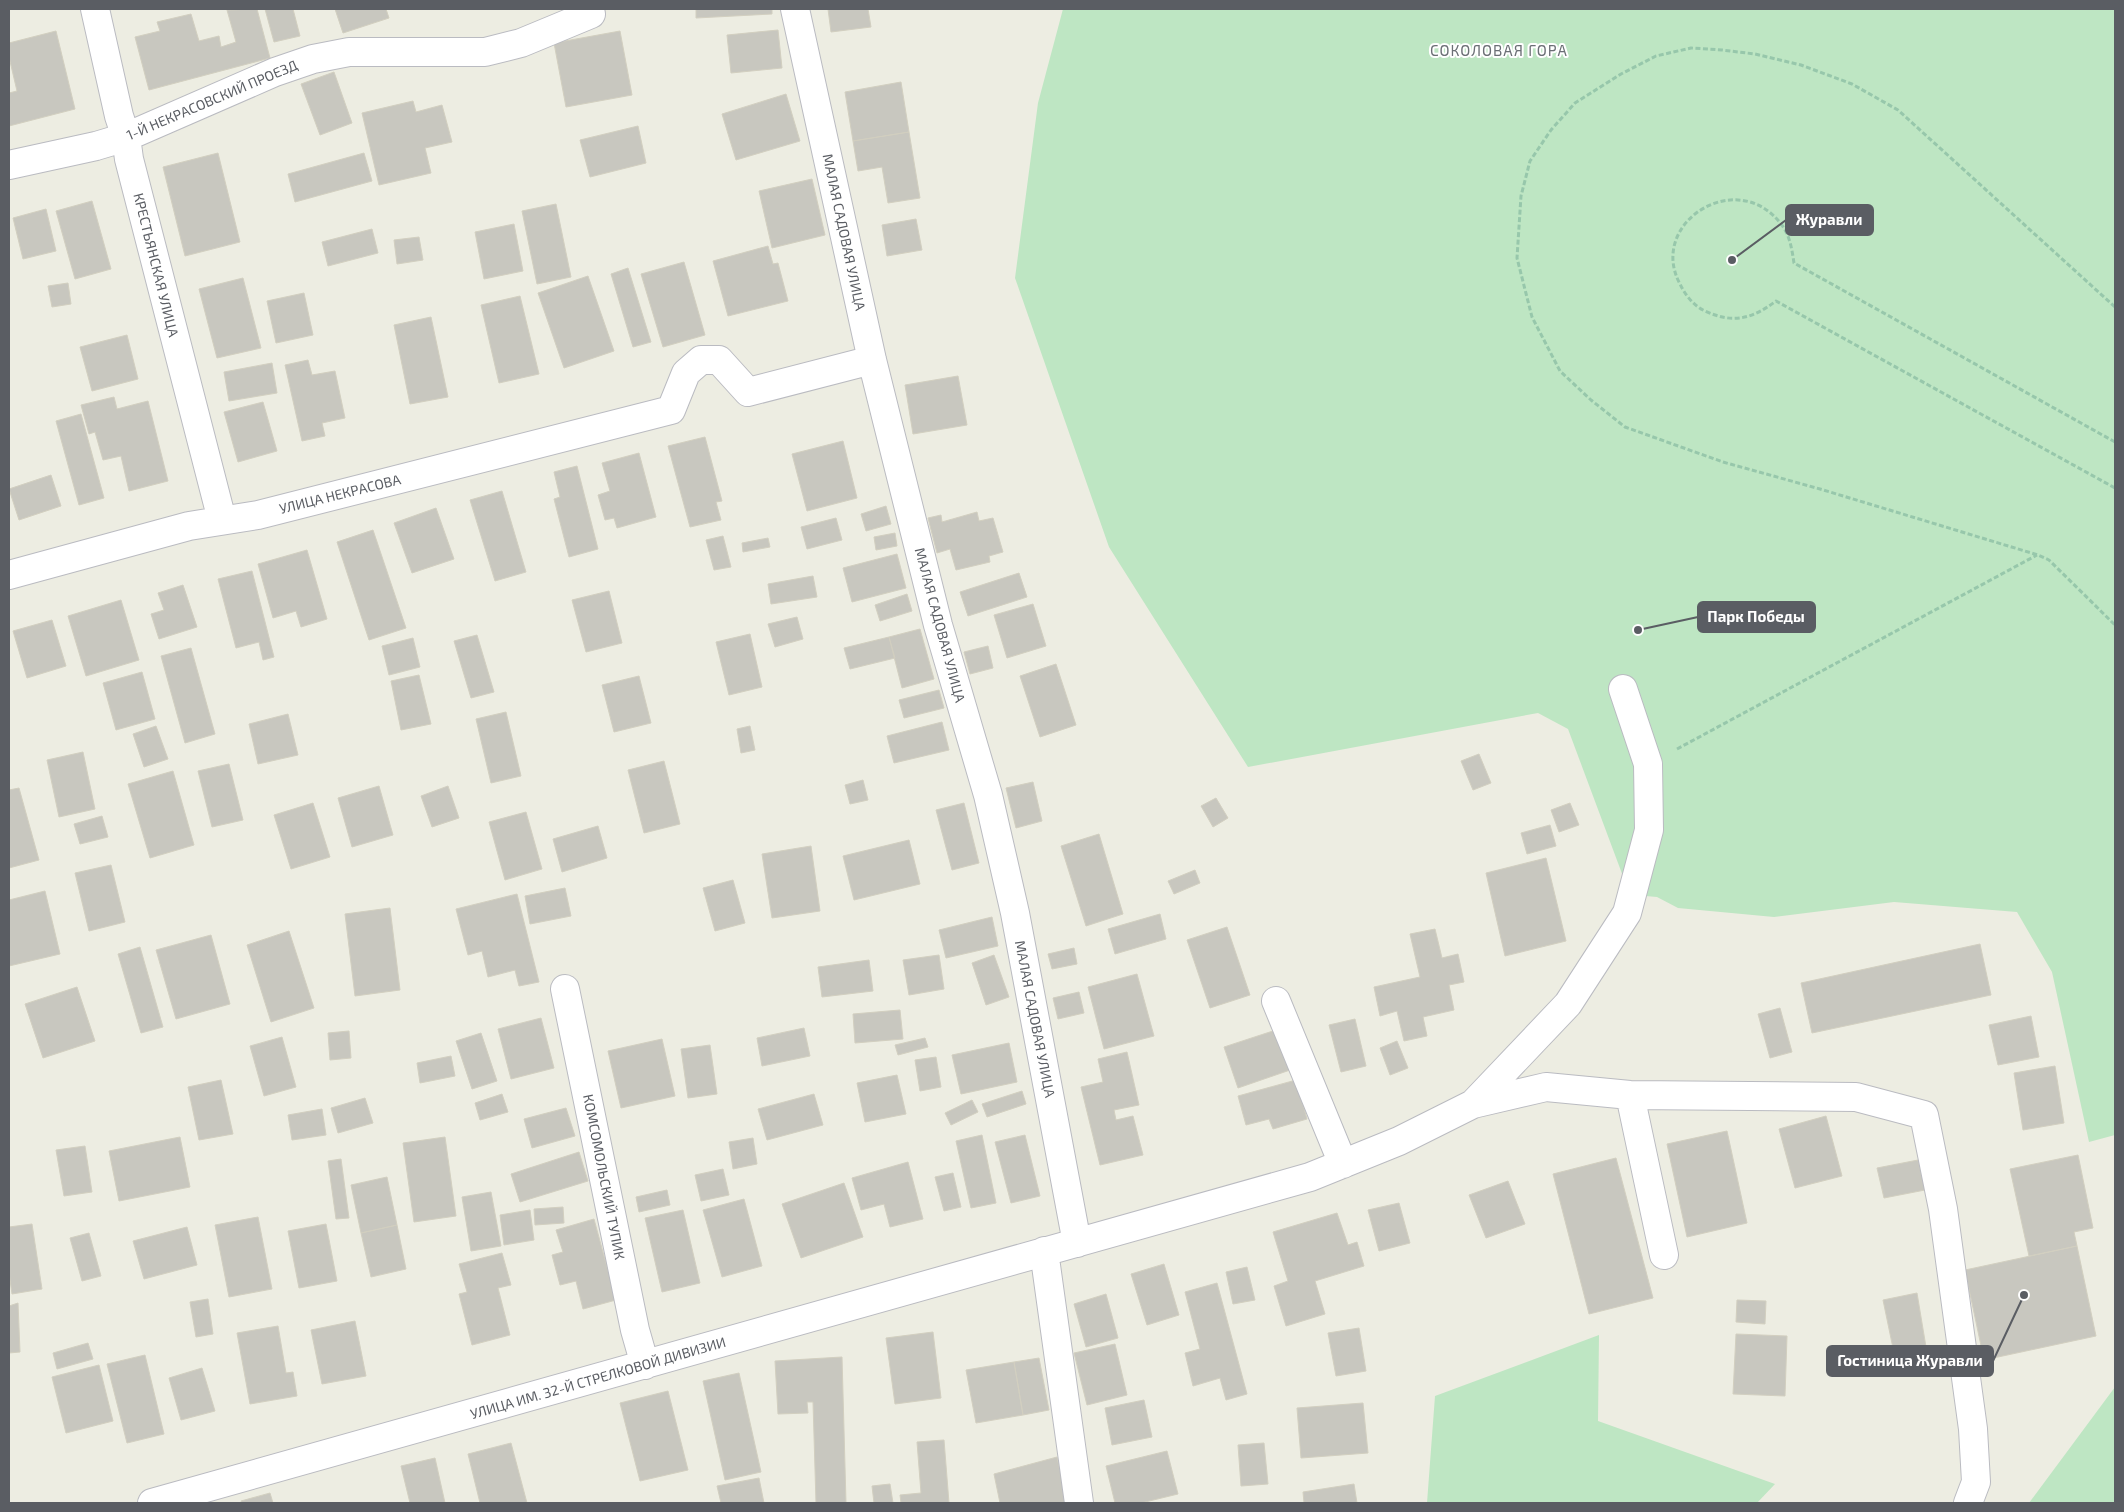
<svg xmlns="http://www.w3.org/2000/svg" width="2124" height="1512" font-family="'Exo 2',sans-serif">
<style>
.green{fill:#bee6c3}
.building{fill:#c8c7bf;stroke:#d2cfc0}
.lines{fill:none;stroke-linecap:round;stroke-linejoin:round}
.minor-casing{stroke:#babbc1;stroke-width:30}
.path{stroke:#97c7ab;stroke-width:3;stroke-dasharray:5 2.5;stroke-linecap:butt}
.minor{stroke:#fff;stroke-width:28}
.labels{text-anchor:middle;stroke-width:4;stroke-linejoin:round;paint-order:stroke}
.street-label{font-size:14px;fill:#5a5d63;stroke:#fff}
.neighbourhood-label{font-size:15px;letter-spacing:1px;fill:#6b6f75;stroke:#fff}
.leader{fill:none;stroke:#5a5d63;stroke-width:2}
.callout-dot{fill:#5a5d63;stroke:#fff;stroke-width:2}
.callout{fill:#5a5d63;stroke:#5a5d63;stroke-width:2}
.callout-label{font-size:15px;text-anchor:middle;font-weight:bold;fill:#fff}
</style>
<rect width="100%" height="100%" fill="#edede2"/>
<path class="green" d="M1063,9H2115V1135L2089,1142L2052,972L2017,912L1894,902L1774,917L1678,908L1657,897L1634,895L1624,879L1568,729L1538,713L1248,767L1109,547L1015,278L1038,103Z
M1599,1335L1598,1421L1775,1484L1757,1503H1427L1435,1396Z
M2115,1387V1503H2029Z"/>
<path class="building" d="M257,9L270,58L149,90L135,37L160,31L157,22L191,14L199,41L219,36L221,47L236,42L227,10Z
M265,9H293L300,36L274,42Z
M335,9H386L389,18L343,33Z
M696,9H772V14L696,18Z
M828,9H868L871,27L831,32Z
M778,30L782,68L731,73L727,35Z
M56,31L75,109L9,126V93L17,91L9,57V43Z
M620,31L632,95L566,107L554,43Z
M334,72L352,123L320,135L301,84Z
M901,82L909,132L853,141L845,92Z
M786,94L800,141L736,160L722,114Z
M413,101L416,112L442,105L452,142L425,148L431,173L379,185L362,113Z
M638,126L646,163L590,177L580,140Z
M909,132L920,198L888,203L882,167L858,171L853,141Z
M218,153L240,242L185,256L163,167Z
M364,153L372,181L295,202L288,174Z
M812,179L825,235L772,248L759,191Z
M92,201L111,269L75,279L56,211Z
M556,204L571,277L537,284L522,211Z
M46,209L56,251L23,259L13,218Z
M916,219L922,250L887,256L882,225Z
M514,224L523,271L484,279L475,232Z
M372,229L378,253L328,266L322,242Z
M419,237L423,260L397,264L394,240Z
M768,246L773,264L778,263L788,301L728,316L713,261Z
M684,262L705,335L663,347L641,274Z
M628,268L651,342L633,347L611,274Z
M588,276L614,351L564,368L538,293Z
M243,278L261,348L217,358L199,289Z
M68,283L71,304L52,307L48,286Z
M304,293L313,335L276,343L267,301Z
M520,296L539,374L499,383L481,305Z
M431,317L448,397L410,404L394,325Z
M127,335L138,379L92,391L80,347Z
M308,360L312,375L335,371L345,418L322,423L325,436L302,441L285,365Z
M272,363L277,393L229,401L224,372Z
M958,376L967,425L913,434L905,385Z
M114,397L117,409L148,401L168,481L129,491L121,456L103,460L95,432L89,434L81,405Z
M263,402L277,451L238,462L224,412Z
M81,414L104,498L79,505L56,421Z
M705,437L722,501L716,502L721,520L690,527L668,446Z
M843,441L857,498L807,511L792,454Z
M639,453L656,517L617,528L614,518L605,520L598,495L610,491L602,463Z
M577,466L598,549L569,557L554,499L560,497L554,472Z
M51,475L61,506L19,520L9,489Z
M502,491L526,572L495,581L470,500Z
M886,506L891,524L866,531L861,514Z
M436,508L454,559L412,573L394,523Z
M977,512L979,521L993,518L1003,552L989,556L990,562L956,570L950,549L937,553L928,518L941,515L942,522Z
M836,518L842,540L807,549L801,527Z
M373,530L406,628L369,640L337,542Z
M895,533L897,546L876,550L874,537Z
M723,536L731,567L714,570L706,540Z
M768,538L770,547L743,552L742,543Z
M307,550L327,619L301,627L296,611L273,618L258,564Z
M897,554L906,588L852,602L843,568Z
M252,571L274,657L263,660L259,642L236,648L218,579Z
M1019,573L1027,597L968,616L960,592Z
M813,576L817,597L771,604L768,584Z
M183,585L197,627L159,639L151,614L164,610L158,593Z
M609,591L622,643L586,652L572,600Z
M907,594L912,611L880,621L875,605Z
M121,600L139,660L86,676L68,616Z
M1033,604L1046,646L1007,658L994,615Z
M797,617L803,639L775,647L768,624Z
M52,620L66,666L27,678L13,631Z
M920,629L934,679L902,688L889,637Z
M750,634L762,687L729,695L716,642Z
M477,635L494,692L471,698L454,641Z
M889,637L895,658L850,669L844,648Z
M413,638L420,667L389,675L382,646Z
M988,646L993,668L970,674L964,652Z
M191,648L215,734L185,743L161,656Z
M1056,664L1076,725L1040,737L1020,676Z
M142,672L155,719L116,730L103,683Z
M419,675L431,724L401,730L391,681Z
M639,676L651,723L614,732L602,685Z
M939,690L944,708L904,718L899,700Z
M506,712L521,776L491,783L476,719Z
M288,714L298,755L258,764L249,724Z
M942,722L949,750L894,763L887,736Z
M156,726L168,759L144,767L133,734Z
M750,726L755,750L741,753L737,729Z
M83,752L95,809L59,817L47,760Z
M1479,754L1491,783L1473,790L1461,761Z
M664,761L680,824L644,833L628,770Z
M229,764L243,820L212,827L198,771Z
M173,771L194,845L150,858L128,784Z
M863,780L868,800L850,804L845,785Z
M1033,782L1042,821L1016,828L1006,788Z
M379,786L393,835L352,847L338,798Z
M448,786L459,818L432,827L421,796Z
M19,788L39,860L9,868V790Z
M1216,798L1228,818L1213,827L1201,806Z
M313,803L330,857L291,869L274,815Z
M964,803L979,863L952,870L936,810Z
M1570,803L1579,825L1559,832L1551,810Z
M526,812L542,869L505,880L489,822Z
M102,816L108,837L80,844L74,824Z
M1550,825L1556,846L1527,854L1521,833Z
M598,826L607,858L562,872L553,839Z
M1099,834L1123,914L1086,926L1061,846Z
M909,840L920,884L854,900L843,856Z
M811,846L820,911L772,918L762,854Z
M1546,858L1566,941L1505,956L1486,873Z
M111,865L125,922L89,931L75,873Z
M1195,870L1200,883L1174,894L1168,881Z
M733,880L745,923L715,931L703,888Z
M565,888L571,916L530,924L525,896Z
M45,891L60,954L9,966V900Z
M517,894L539,982L519,986L515,970L488,977L482,951L468,955L456,909Z
M390,908L400,990L355,996L345,914Z
M1160,914L1166,939L1115,954L1108,929Z
M992,917L998,946L946,958L939,930Z
M1227,927L1250,995L1210,1008L1187,940Z
M1435,929L1442,958L1458,954L1464,982L1449,985L1454,1010L1423,1017L1427,1036L1404,1041L1397,1011L1380,1016L1374,987L1420,977L1410,934Z
M289,931L314,1008L271,1022L247,945Z
M211,935L230,1004L176,1019L156,950Z
M1980,944L1991,995L1812,1033L1801,983Z
M140,947L163,1027L141,1033L118,954Z
M1074,948L1077,964L1052,969L1048,954Z
M939,955L944,989L909,995L903,960Z
M994,955L1009,997L986,1005L972,963Z
M869,960L873,991L822,997L818,967Z
M1137,974L1154,1036L1104,1049L1088,987Z
M77,987L95,1041L43,1058L25,1004Z
M1079,992L1084,1013L1058,1019L1053,998Z
M1780,1008L1792,1052L1770,1058L1758,1014Z
M900,1010L903,1039L855,1043L853,1014Z
M2031,1016L2039,1057L1998,1065L1989,1025Z
M541,1018L554,1068L511,1079L498,1029Z
M1355,1019L1366,1066L1341,1072L1329,1025Z
M804,1028L810,1056L762,1066L757,1038Z
M1279,1029L1293,1069L1238,1088L1224,1047Z
M349,1031L351,1058L330,1060L328,1033Z
M481,1033L497,1081L472,1089L456,1041Z
M282,1037L296,1087L264,1096L250,1046Z
M925,1038L928,1047L898,1055L895,1045Z
M662,1039L675,1096L621,1108L608,1051Z
M1397,1041L1408,1068L1390,1075L1380,1048Z
M1009,1043L1017,1082L961,1094L952,1055Z
M710,1045L717,1094L688,1098L681,1049Z
M1127,1052L1139,1105L1114,1110L1116,1120L1133,1116L1143,1155L1100,1165L1081,1087L1103,1082L1098,1059Z
M451,1056L455,1076L420,1083L417,1063Z
M936,1057L941,1087L920,1091L915,1060Z
M2055,1066L2064,1123L2023,1130L2014,1073Z
M897,1075L906,1114L865,1122L857,1083Z
M221,1080L233,1134L199,1140L188,1087Z
M1296,1080L1307,1119L1273,1129L1269,1119L1246,1125L1238,1096Z
M1022,1091L1026,1104L987,1117L982,1104Z
M502,1094L508,1112L480,1120L475,1103Z
M814,1094L823,1125L767,1140L758,1109Z
M365,1098L373,1123L338,1133L331,1108Z
M972,1100L978,1112L951,1125L945,1113Z
M566,1108L575,1136L532,1148L524,1119Z
M322,1109L326,1135L292,1140L288,1115Z
M1826,1116L1842,1176L1795,1188L1779,1129Z
M1727,1131L1747,1223L1687,1237L1667,1144Z
M982,1135L996,1203L971,1208L956,1141Z
M1025,1135L1040,1196L1011,1203L995,1142Z
M180,1137L190,1187L119,1201L109,1151Z
M445,1137L456,1216L414,1222L403,1143Z
M753,1138L757,1164L733,1169L729,1142Z
M85,1146L92,1192L64,1196L56,1150Z
M579,1152L588,1181L520,1202L511,1174Z
M2078,1155L2093,1228L2074,1232L2077,1246L2029,1256L2010,1169Z
M1616,1158L1653,1298L1589,1314L1553,1174Z
M341,1159L349,1218L336,1219L328,1161Z
M1918,1160L1925,1190L1884,1198L1877,1168Z
M908,1162L923,1219L890,1227L884,1204L861,1210L852,1178Z
M723,1169L729,1195L701,1201L695,1175Z
M953,1173L961,1207L944,1211L935,1177Z
M387,1177L397,1225L361,1233L351,1185Z
M1508,1181L1525,1224L1486,1238L1469,1195Z
M844,1183L863,1237L801,1258L782,1204Z
M667,1190L670,1205L639,1212L636,1197Z
M491,1192L501,1246L471,1251L462,1197Z
M744,1199L762,1266L722,1277L703,1210Z
M1399,1203L1410,1243L1379,1251L1368,1210Z
M563,1207L564,1223L535,1225L534,1209Z
M530,1210L534,1240L504,1245L500,1215Z
M683,1210L700,1283L662,1292L645,1218Z
M1337,1213L1348,1245L1357,1242L1364,1266L1315,1281L1325,1314L1286,1326L1274,1286L1288,1281L1273,1232Z
M258,1217L272,1289L229,1297L215,1225Z
M594,1219L616,1300L583,1309L576,1281L560,1285L552,1255L563,1252L556,1230Z
M32,1224L42,1289L12,1294L9,1273V1227Z
M326,1224L337,1281L299,1288L288,1231Z
M397,1225L406,1269L371,1277L361,1233Z
M187,1227L197,1265L144,1279L133,1241Z
M89,1233L101,1276L82,1281L70,1238Z
M2077,1246L2096,1336L1984,1360L1965,1270Z
M502,1253L511,1285L498,1288L510,1335L472,1345L459,1294L467,1292L459,1264Z
M1164,1264L1179,1315L1147,1325L1131,1274Z
M1247,1267L1255,1300L1233,1304L1226,1272Z
M1217,1283L1247,1394L1226,1400L1220,1378L1193,1386L1185,1353L1200,1349L1185,1292Z
M1917,1293L1926,1347L1894,1353L1883,1300Z
M1106,1294L1118,1338L1086,1347L1074,1304Z
M208,1299L213,1334L196,1337L190,1302Z
M1737,1300L1766,1301L1765,1324L1736,1322Z
M18,1303L20,1352L9,1353V1306Z
M355,1321L366,1376L322,1384L311,1330Z
M278,1326L286,1373L293,1372L297,1396L250,1404L237,1333Z
M1359,1328L1366,1371L1336,1376L1328,1333Z
M933,1332L941,1398L895,1404L886,1338Z
M1736,1334L1787,1336L1785,1396L1733,1394Z
M88,1343L93,1359L57,1369L53,1353Z
M1115,1344L1127,1395L1087,1405L1074,1353Z
M145,1355L164,1434L127,1443L107,1364Z
M842,1357L846,1503H816L813,1402H807L808,1413L778,1414L775,1361Z
M1039,1358L1049,1410L1023,1415L1014,1362Z
M1014,1362L1023,1415L976,1423L966,1370Z
M99,1365L113,1421L66,1433L52,1377Z
M202,1368L215,1411L181,1420L169,1378Z
M739,1373L761,1472L725,1480L703,1381Z
M668,1391L688,1470L640,1481L620,1403Z
M1144,1400L1152,1437L1112,1445L1105,1408Z
M1363,1403L1368,1453L1301,1458L1297,1408Z
M944,1440L949,1503H901L900,1495L921,1493L917,1442Z
M511,1443L527,1503H480L468,1454Z
M1264,1443L1268,1484L1241,1486L1238,1445Z
M1167,1451L1178,1494L1141,1503H1115L1106,1466Z
M1057,1457L1067,1503H1000L994,1474Z
M435,1458L445,1503H410L401,1466Z
M759,1478L764,1503H721L717,1486Z
M890,1484L893,1503H874L872,1486Z
M1354,1484L1357,1503H1304L1303,1492Z
M270,1493L273,1503H242L241,1501Z"/>
<g class="lines">
<g class="minor-casing">
<path id="minor" d="M95,9L119,116L126,137L129,159L222,520
M795,9L872,360L938,625L988,795L1015,913L1077,1243
M9,165L96,146L126,137L275,72L313,59L349,52H485L521,43L591,14
M9,575L189,526L258,515L671,410L686,373L701,360H719L748,392L872,360
M565,989L635,1330L645,1365
M1276,1001L1343,1164
M1630,1095L1664,1255
M1473,1104L1546,1087L1630,1095L1856,1097L1924,1115L1943,1209L1973,1429L1976,1482L1968,1503
M1044,1251L1079,1503
M152,1503L1310,1177L1399,1141L1473,1104L1568,1004L1627,913L1649,830L1648,764L1623,689"/>
</g>
<path class="path" d="M2115,307L1898,110L1852,84L1801,65L1755,54L1722,50L1691,48L1656,56L1621,74L1575,103L1551,130L1530,161L1521,196L1517,258L1532,317L1560,371L1591,400L1625,427L1723,462L1820,489L2038,555L2049,560L2115,625
M2115,442L1794,263C1792,250 1790,235 1781,224C1737,166 1647,223 1680,284C1685,295 1694,306 1705,311C1733,324 1752,319 1776,301L2115,488
M1677,749L2037,555"/>
<use href="#minor" class="minor"/>
</g>
<g class="labels">
<g class="street-label">
<text transform="translate(212 100) rotate(-23)" y="5">1-Й НЕКРАСОВСКИЙ ПРОЕЗД</text>
<text transform="translate(844 232) rotate(78)" y="5">МАЛАЯ САДОВАЯ УЛИЦА</text>
<text transform="translate(156 265) rotate(76)" y="5">КРЕСТЬЯНСКАЯ УЛИЦА</text>
<text transform="translate(340 494) rotate(-14)" y="5">УЛИЦА НЕКРАСОВА</text>
<text transform="translate(940 625) rotate(75)" y="5">МАЛАЯ САДОВАЯ УЛИЦА</text>
<text transform="translate(1035 1019) rotate(79)" y="5">МАЛАЯ САДОВАЯ УЛИЦА</text>
<text transform="translate(604 1177) rotate(79)" y="5">КОМСОМОЛЬСКИЙ ТУПИК</text>
<text transform="translate(598 1378) rotate(-16)" y="5">УЛИЦА ИМ. 32-Й СТРЕЛКОВОЙ ДИВИЗИИ</text>
</g>
<g class="neighbourhood-label">
<text x="1499" y="56">СОКОЛОВАЯ ГОРА</text>
</g>
</g>
<path class="leader" d="M1732 260L1786 220M1638 630L1698 617M2024 1295L1993 1361"/>
<g class="callout-dot">
<circle cx="1732" cy="260" r="5"/>
<circle cx="1638" cy="630" r="5"/>
<circle cx="2024" cy="1295" r="5"/>
</g>
<g class="callout">
<rect x="1786" y="205" width="87" height="30" rx="5"/>
<rect x="1698" y="602" width="117" height="30" rx="5"/>
<rect x="1827" y="1346" width="166" height="30" rx="5"/>
</g>
<g class="callout-label">
<text x="1829" y="225">Журавли</text>
<text x="1756" y="622">Парк Победы</text>
<text x="1910" y="1366">Гостиница Журавли</text>
</g>
<rect width="2124" height="1512" fill="none" stroke="#5a5d63" stroke-width="20"/>
</svg>
